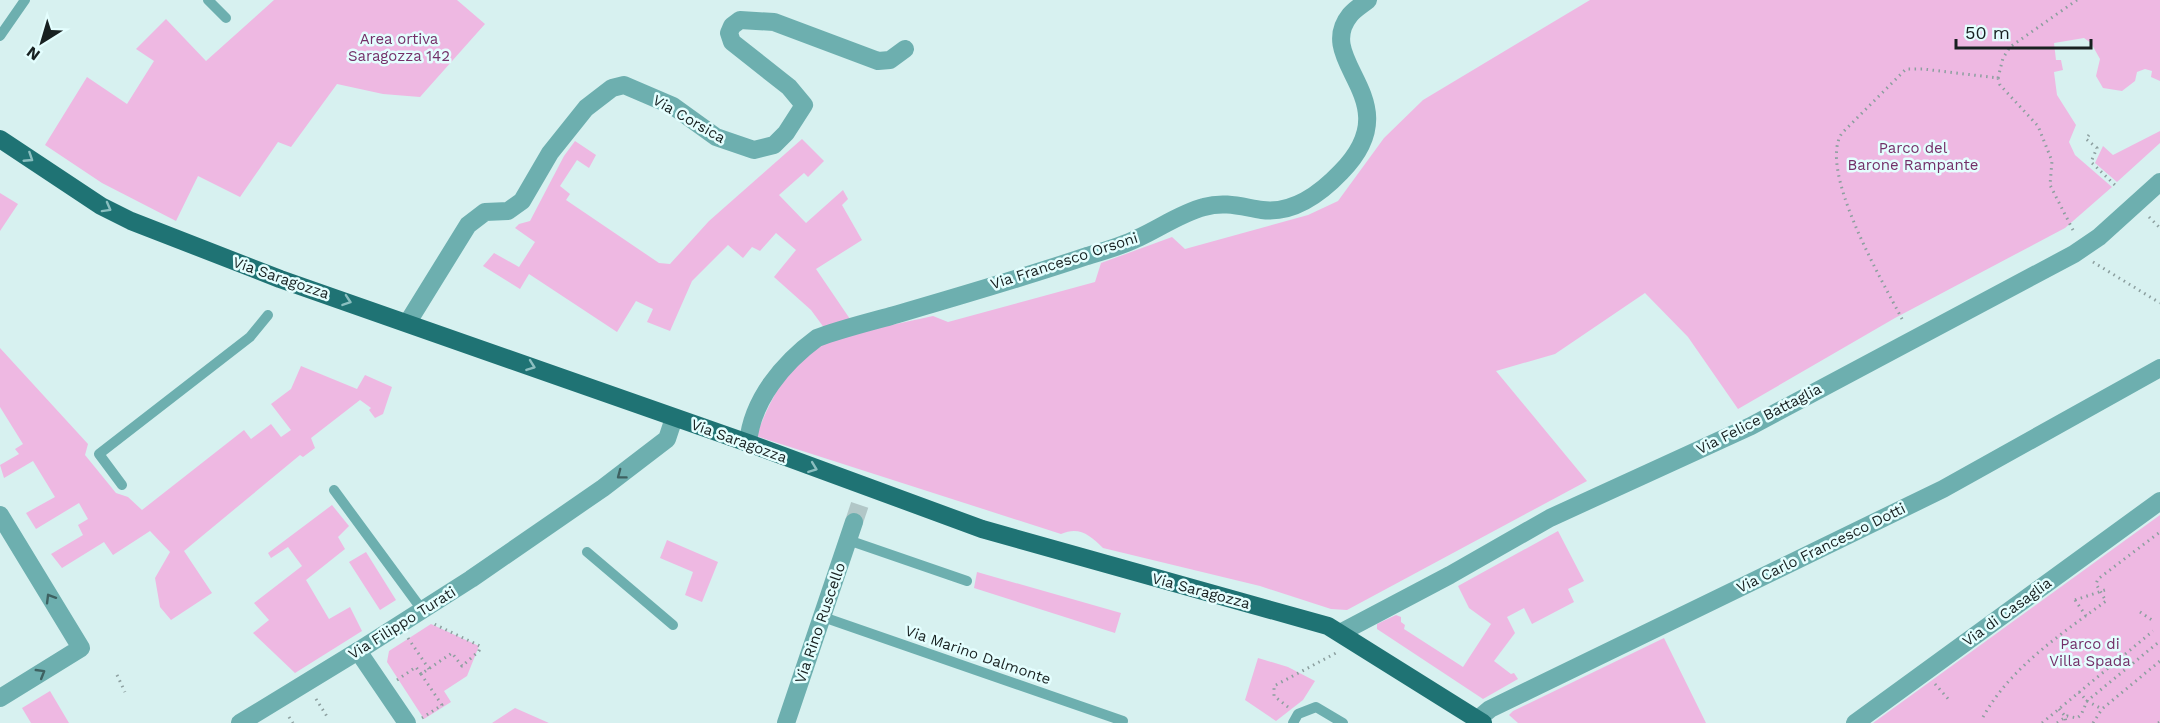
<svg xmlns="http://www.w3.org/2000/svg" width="2160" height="723" font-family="'Work Sans',sans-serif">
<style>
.green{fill:#eeb8e2}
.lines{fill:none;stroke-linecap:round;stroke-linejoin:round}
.minor-tunnel{stroke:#b1c7c7;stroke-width:18;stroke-dasharray:18 9;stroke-linecap:butt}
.path{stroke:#8c9f9f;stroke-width:3;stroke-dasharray:1.5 4.5;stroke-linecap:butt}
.service{stroke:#6dafaf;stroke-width:10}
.minor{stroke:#6dafaf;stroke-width:18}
.tertiary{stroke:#6dafaf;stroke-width:18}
.primary{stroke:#1f7374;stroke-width:18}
.path-bridge{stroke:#8c9f9f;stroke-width:3;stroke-dasharray:1.5 4.5;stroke-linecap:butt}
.oneway{stroke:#8bbfc0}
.oneway2{stroke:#3e6161}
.labels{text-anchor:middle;stroke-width:5;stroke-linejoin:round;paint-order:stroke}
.park-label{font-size:15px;fill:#732f68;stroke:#e4fefe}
.street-label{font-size:15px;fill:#182121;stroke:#e4fefe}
</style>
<rect width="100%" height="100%" fill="#d7f1f0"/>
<path class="green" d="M274,0H457L485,24L420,97L383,94L337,84L291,147L278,142L240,197L198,176L176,221L102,183L45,145L87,77L127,104L154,61L136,49L166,19L206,61Z
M1590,0H2160V81L2151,77L2152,71L2145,69L2137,72L2135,81L2122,91L2103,88L2096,76L2100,59L2091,43L2084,38L2054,43L2056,60H2061L2063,70L2054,72L2057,95L2076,125L2069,142L2075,155L2112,187L2065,228L1895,318L1738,409L1688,337L1645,293L1555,354L1496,371L1587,481L1347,610L1331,609L1260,586L1103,548C1090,535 1079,526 1061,534L756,436C768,406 785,368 813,348C835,334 905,323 933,316L948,322L1095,282L1101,263L1172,237L1185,249L1308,215L1338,201L1384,138L1423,100Z
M2160,131V143L2117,182L2095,163L2103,146L2113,155Z
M802,139L824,161L808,177L804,173L779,195L806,223L843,190L848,199L842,205L862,240L816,269L850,319L825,329L811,310L774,277L796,250L776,233L760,251L752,247L743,258L728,245L692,281L670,331L647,322L653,309L636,301L617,332L529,274L520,289L483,266L494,253L519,267L535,242L515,228L519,224L530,221L564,156L575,141L596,155L589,168L577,160L560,186L570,194L566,200L659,263L670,264L709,221Z
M0,193L18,204L0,231Z
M0,348L88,444L85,455L116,493L128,497L142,510L244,430L251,439L271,424L281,437L291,430L271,404L291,389L301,366L357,389L365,375L392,387L383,414L375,418L369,410L371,408L360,400L311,438L315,448L303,457L300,455L184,551L212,593L171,620L160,607L155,578L170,552L150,531L113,555L104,542L62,568L51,554L83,535L78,525L88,519L79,503L36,529L26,513L55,497L33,461L4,478L0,465L19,454L15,449L23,444L0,407Z
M332,505L349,526L338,537L345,549L306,580L329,619L350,607L362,631L295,673L253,633L269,620L254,603L302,566L288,547L271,558L268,553Z
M2160,515V723H1873Z
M1558,531L1584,581L1568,589L1574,602L1532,624L1524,608L1507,617L1515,633L1494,661L1511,674L1514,673L1518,679L1483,699L1377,629V624L1396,615L1401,617V622L1405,625L1404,629L1463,667L1491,624L1469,608L1458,586Z
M667,540L718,562L702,602L685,595L693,572L660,558Z
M366,552L396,600L380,610L349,562Z
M977,572L1121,613L1115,633L974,588Z
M431,624L479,646L467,676L444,691L451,702L424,719L387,662L389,651Z
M1664,638L1706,723H1518L1509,715L1513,711Z
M1258,658L1288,667L1315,681L1303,700L1276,721L1245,700Z
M50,691L69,723H31L22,708Z
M515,708L549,723H492Z"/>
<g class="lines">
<path class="minor-tunnel" d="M854,522L862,498"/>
<path class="path" d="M1998,78L2003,58L2010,47L2077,0
M2089,135L2086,139L2097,148L2091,162L2118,188
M2149,217L2160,228
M2093,262L2160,303
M1902,319C1883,282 1817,170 1842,133L1906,69H1923L1998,78L2000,85L2038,126L2052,161L2050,185L2075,234
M2075,600L2086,616
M2140,612L2155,622
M408,638L429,669
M421,674L442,705L422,718
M117,675L125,692
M397,680L416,667L421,674L452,653L462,666L479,651L480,646L434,624
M1935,684L1950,701
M2079,692L2087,701L2102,709
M316,699L328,718
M1288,707L1274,696V686L1336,653
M2059,709L2065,716L2066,723
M289,717L293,723
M1983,717C2011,667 2060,635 2106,601L2096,584L2098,579L2160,532
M2042,723L2153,631
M2057,723L2067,716L2077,718L2081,715L2087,701L2160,641
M2093,723L2102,709L2160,661
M2158,723L2160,722"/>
<path class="service" d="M208,0L226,18
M0,36L25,0
M122,485L99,454L250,337L268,315
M334,490L423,611
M848,540L967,581
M587,552L673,625
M823,617L1123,721
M1293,723L1298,714L1316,707L1343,723"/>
<path class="minor" d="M408,322L468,225L485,212L508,211L522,201L550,153L586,108L612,88L624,85L673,106L716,137L754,150L774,145L786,133L804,105L789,87L732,42L729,33L732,26L740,20L774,22L878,61L890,60L905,49
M748,443C752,400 783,363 817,338C841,329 866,323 891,316C956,297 1022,278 1087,256C1104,251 1122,246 1138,238C1160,228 1181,213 1204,207C1225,201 1242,207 1262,210C1293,214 1321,193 1341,172C1412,100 1312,62 1350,15C1355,9 1362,5 1368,0
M0,515L81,648L0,698
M1342,632L1450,575L1550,518L1751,426L2074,254L2099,237L2160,182
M358,651L471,579L603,488L667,439L674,418
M1478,719L1490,709L1943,489L2160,368
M786,723L854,522"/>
<path class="tertiary" d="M240,723L358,651L407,723
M1855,723L2160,501"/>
<path class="primary" d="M0,139L101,206L131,221L280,279L748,443L982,529L1328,626L1483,723"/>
<path class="path-bridge" d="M2075,600L2105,590"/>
</g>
<defs><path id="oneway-chevron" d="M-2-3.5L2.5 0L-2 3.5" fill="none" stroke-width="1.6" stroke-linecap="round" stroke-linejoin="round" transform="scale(1.5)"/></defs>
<g class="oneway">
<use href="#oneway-chevron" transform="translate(29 158) rotate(33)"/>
<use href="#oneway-chevron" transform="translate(107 208) rotate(29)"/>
<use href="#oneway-chevron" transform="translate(347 301) rotate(19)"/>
<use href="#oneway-chevron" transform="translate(531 366) rotate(20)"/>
<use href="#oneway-chevron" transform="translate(813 468) rotate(21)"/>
</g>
<g class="oneway2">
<use href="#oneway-chevron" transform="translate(621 475) rotate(143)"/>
<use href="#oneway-chevron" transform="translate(50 598) rotate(-121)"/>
<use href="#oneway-chevron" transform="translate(41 673) rotate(-31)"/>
</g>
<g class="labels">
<g class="park-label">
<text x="399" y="44">Area ortiva<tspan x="399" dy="17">Saragozza 142</tspan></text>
<text x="1913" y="153">Parco del<tspan x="1913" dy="17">Barone Rampante</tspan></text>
<text x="2090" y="649">Parco di<tspan x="2090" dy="17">Villa Spada</tspan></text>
</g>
<g class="street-label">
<text transform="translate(689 119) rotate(30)" y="5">Via Corsica</text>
<text transform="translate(1064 261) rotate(-18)" y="5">Via Francesco Orsoni</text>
<text transform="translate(281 278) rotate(19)" y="5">Via Saragozza</text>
<text transform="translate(1759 419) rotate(-27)" y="5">Via Felice Battaglia</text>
<text transform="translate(739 441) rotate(20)" y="5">Via Saragozza</text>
<text transform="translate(1821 548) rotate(-26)" y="5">Via Carlo Francesco Dotti</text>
<text transform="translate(1201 591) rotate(15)" y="5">Via Saragozza</text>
<text transform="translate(2007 612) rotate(-36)" y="5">Via di Casaglia</text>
<text transform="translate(402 623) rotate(-32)" y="5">Via Filippo Turati</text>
<text transform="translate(820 623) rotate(-71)" y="5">Via Rino Ruscello</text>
<text transform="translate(978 655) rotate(19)" y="5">Via Marino Dalmonte</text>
</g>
</g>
<g transform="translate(42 42) rotate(217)" stroke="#e4fefe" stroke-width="4.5" paint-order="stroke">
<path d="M0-4.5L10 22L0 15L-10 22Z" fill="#182121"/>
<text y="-9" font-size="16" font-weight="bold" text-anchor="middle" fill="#182121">N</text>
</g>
<path d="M1956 39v9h135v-9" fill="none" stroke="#182121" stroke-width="3"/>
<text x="1965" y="39" font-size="18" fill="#182121" stroke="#e4fefe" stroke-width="4.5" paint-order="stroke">50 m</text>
</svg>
